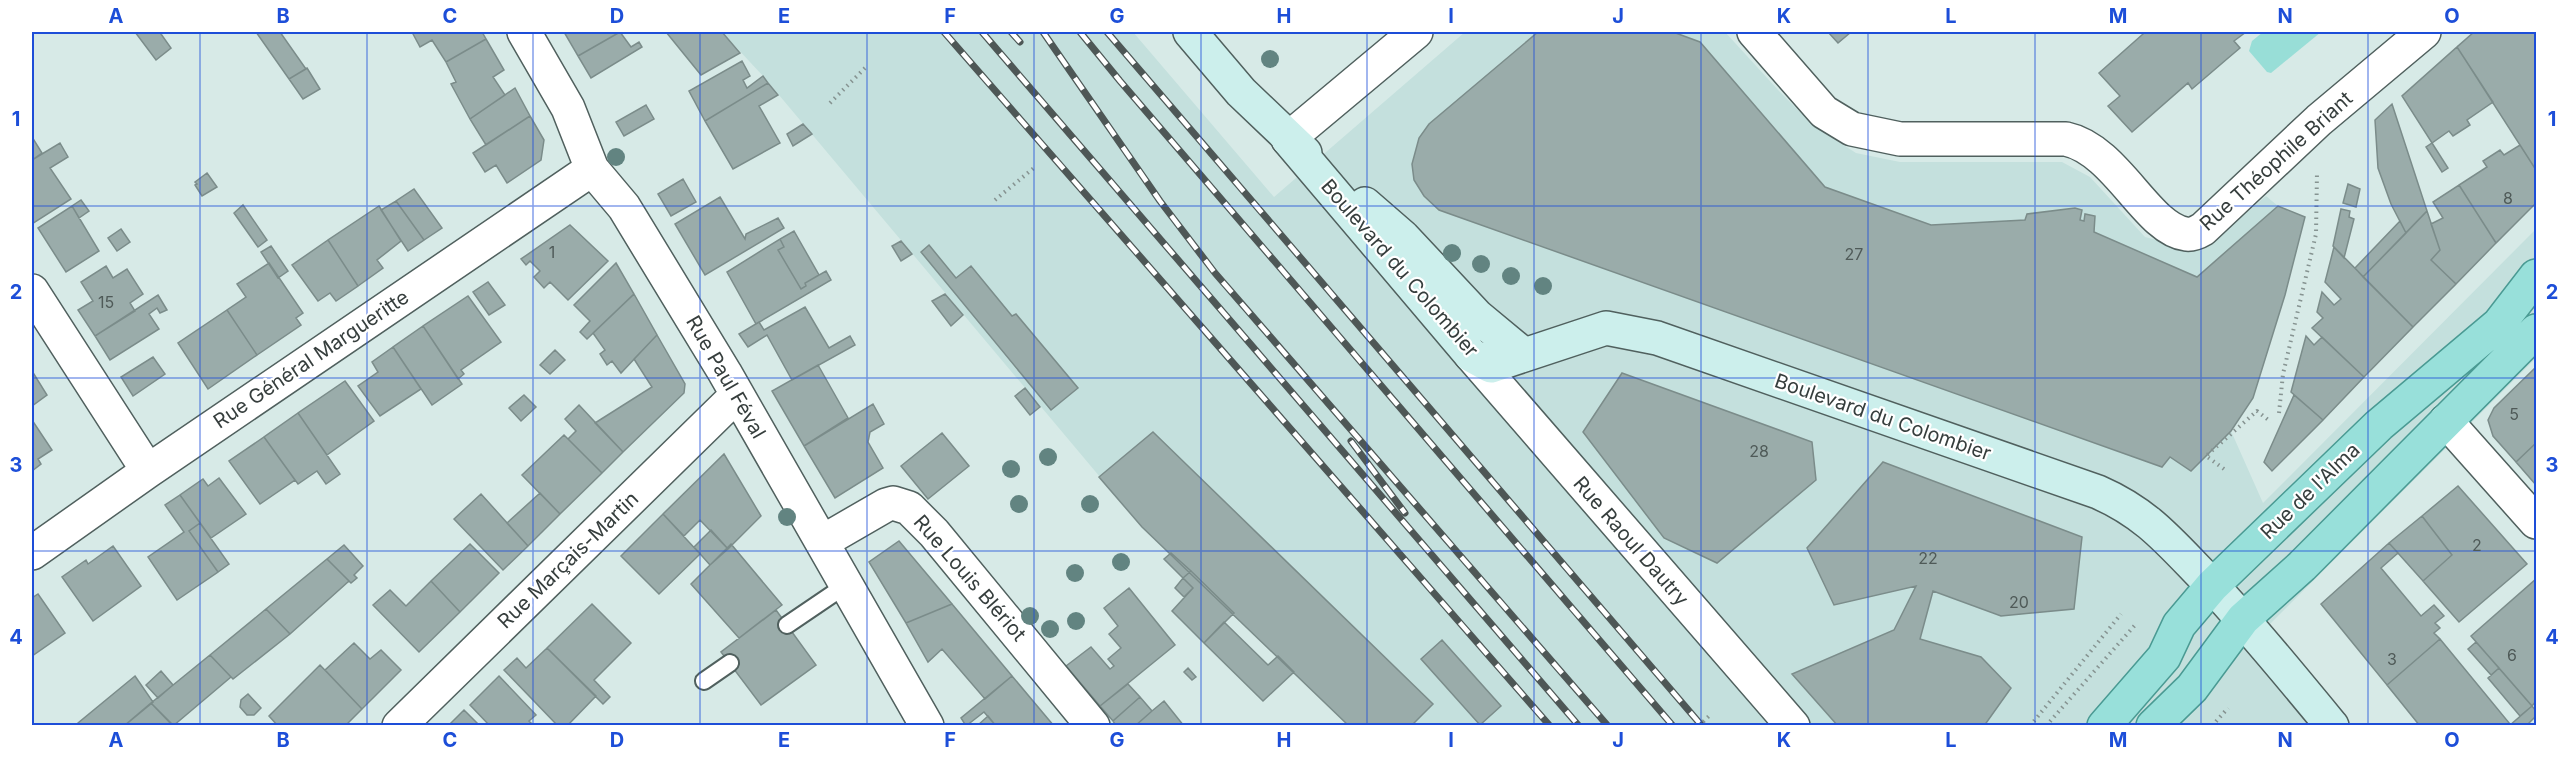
<svg xmlns="http://www.w3.org/2000/svg" width="2568" height="757" font-family="Inter,sans-serif">
<style>
.built{fill:#c4e0dd}
.green{fill:#98ded7}
.building{fill:#9aacaa;stroke:#7b8c8a;stroke-width:1.5}
.lines{fill:none;stroke-linecap:round;stroke-linejoin:round}
.lane-casing{stroke:#50605e;stroke-width:20}
.street-casing{stroke:#50605e;stroke-width:36}
.secondary-casing{stroke:#50605e;stroke-width:36}
.primary-casing{stroke:#4a9a93;stroke-width:36}
.path{stroke:#869391;stroke-width:4;stroke-dasharray:1.5 4.5;stroke-linecap:butt}
.lane{stroke:#fff;stroke-width:16}
.street{stroke:#fff;stroke-width:33}
.secondary{stroke:#ccefec;stroke-width:33}
.primary{stroke:#98e0da;stroke-width:33}
.rail-casing{stroke:#4e5756;stroke-width:7}
.rail{stroke:#fff;stroke-width:4.5;stroke-dasharray:14;stroke-linecap:butt}
.tree{fill:#628481}
.grid{fill:none;stroke:#1d4ed8;stroke-width:1.5;stroke-opacity:0.55}
.labels{text-anchor:middle;stroke-width:4.5;stroke-linejoin:round;paint-order:stroke}
.number-label{font-size:16px;fill:#4f5a58}
.street-label{font-size:20px;fill:#363e3d;stroke:#fff}
.neatline{fill:none;stroke:#1d4ed8;stroke-width:2}
.grid-label{font-size:20px;text-anchor:middle;font-weight:bold;fill:#1d4ed8}
</style>
<rect width="100%" height="100%" fill="#d7eae7"/>
<path class="built" d="M722,32H1133L1274,197L1465,32H1725L1779,91L1815,127L1856,153L1900,162H2062L2090,177L2145,237L2201,251L2266,196L2278,206L2305,217L2285,295L2253,398L2231,431L2263,503L2536,229V358L2267,627L2351,725H1349L1142,527L763,76Z"/>
<path class="green" d="M2263,32H2321L2271,73L2267,72L2249,51L2252,41Z"/>
<path class="building" d="M135,32H165L161,34L171,48L156,60Z
M256,32H280L306,69L289,79Z
M412,32H482L486,39L446,62L432,40L420,47Z
M564,32H620L578,56Z
M620,32L631,47L639,42L642,47L591,78L578,56Z
M666,32H722L740,53L701,75Z
M1538,32H1673L1700,42L1825,187L1931,225L2025,220L2027,214L2075,208L2082,210L2080,220L2084,221L2085,214L2095,216L2094,232L2197,277L2278,206L2305,217L2285,295L2253,398L2231,431L2191,471L2170,457L2162,467L1439,210L1424,196L1414,180L1412,164L1419,138L1429,124Z
M1828,32H1851L1838,43Z
M2141,32H2246L2234,41L2240,48L2227,59L2192,89L2188,83L2132,132L2108,106L2120,96L2099,73L2143,34Z
M2474,32H2536V170L2457,47Z
M486,39L504,70L493,77L505,95L470,119L451,84L456,82L446,62Z
M2457,47L2493,102L2467,120L2470,125L2453,136L2449,131L2432,143L2402,96Z
M742,61L750,76L743,80L747,88L763,76L768,83L705,121L689,91Z
M307,68L320,89L303,99L289,79Z
M768,83L778,95L759,106L780,143L733,169L705,121Z
M515,88L530,116L486,145L470,119Z
M2392,104L2427,211L2406,233L2391,204L2378,168L2375,120Z
M646,105L654,119L624,136L616,122Z
M530,116L544,140L541,160L507,183L496,165L485,172L473,153Z
M803,124L812,134L793,146L787,134Z
M32,137L42,153L32,160Z
M60,143L68,157L50,168L71,199L32,224V160Z
M2432,143L2448,168L2442,172L2426,147Z
M2520,145L2536,170V203L2496,243L2459,185L2487,167L2483,161L2500,150L2504,155Z
M207,173L217,187L202,196L195,185L197,184L195,182Z
M683,179L696,202L671,216L658,194Z
M2348,184L2360,189L2356,207L2343,203Z
M2459,185L2496,243L2456,284L2431,260L2440,250L2431,224L2443,218L2433,202Z
M414,189L442,228L424,240L396,201Z
M720,197L745,239L746,234L778,218L784,228L705,275L675,224Z
M81,200L89,211L79,218L72,206Z
M396,201L424,240L408,251L381,210Z
M243,205L267,240L258,247L234,213Z
M72,206L99,251L66,272L38,228Z
M379,206L401,241L377,260L383,268L358,286L328,240Z
M2341,209L2350,211L2349,217L2354,219L2344,258L2333,246Z
M2427,211L2440,250L2431,260L2456,284L2413,327L2363,277Z
M2400,221L2406,233L2363,277L2355,268Z
M570,225L608,261L568,300L550,282L544,288L534,277L540,271L530,261L526,265L521,259Z
M121,229L130,242L117,251L108,238Z
M794,231L819,275L805,283L806,286L801,289L778,250L784,247L780,239Z
M780,239L784,247L778,250L801,289L806,286L805,283L826,271L831,280L756,324L727,272Z
M328,240L358,286L336,301L330,293L318,301L292,265Z
M901,241L912,254L901,261L892,246Z
M929,245L956,278L971,266L1012,316L1016,314L1078,388L1051,410L921,252Z
M271,246L288,271L278,278L261,252Z
M2334,247L2413,327L2364,377L2312,328L2323,318L2317,312L2322,292L2334,305L2341,299L2325,282Z
M269,263L303,313L296,318L301,325L257,355L227,310L246,297L237,284Z
M616,263L634,294L587,339L580,332L590,321L574,305Z
M106,266L113,278L127,269L143,294L130,303L135,311L95,336L78,310L93,301L81,282Z
M488,282L505,305L489,315L473,292Z
M634,294L657,335L621,373L612,361L607,365L600,354L605,350L593,333Z
M945,294L963,315L951,326L932,301Z
M158,295L167,310L160,313L157,308L149,314L159,329L110,360L95,336Z
M468,296L501,342L461,370L464,374L458,379L423,326Z
M805,307L829,348L850,336L855,345L792,380L767,335L748,347L739,334L759,322L764,330Z
M227,310L257,355L208,389L178,343Z
M423,326L462,384L432,405L393,347Z
M657,335L685,384L684,393L623,452L595,423L652,387L634,359Z
M2306,336L2314,345L2322,337L2364,377L2323,420L2291,392Z
M393,347L421,389L380,416L358,386L378,372L372,362Z
M555,350L565,360L550,374L540,365Z
M153,357L165,374L133,396L121,377Z
M818,365L848,418L804,446L772,391Z
M2536,367V443L2516,462L2493,436L2488,420L2494,408Z
M32,371L47,395L32,406Z
M1622,373L1812,442L1816,480L1717,563L1664,538L1583,432Z
M345,381L374,421L327,455L298,413Z
M1025,388L1040,407L1030,415L1015,396Z
M524,395L536,407L521,421L509,408Z
M2294,395L2323,420L2272,471L2264,462Z
M873,404L884,424L870,432L868,442L883,468L835,498L804,446Z
M579,405L623,452L602,473L568,439L576,431L565,419Z
M298,413L340,474L326,484L317,471L298,484L264,437Z
M32,420L52,450L38,459L41,464L32,471Z
M1153,432L1433,704L1411,726H1349L1142,527L1099,477Z
M942,433L969,466L928,499L901,466Z
M564,435L602,473L560,514L522,475Z
M264,437L295,480L260,504L229,461Z
M2536,443V485L2516,462Z
M724,454L761,516L728,549L700,520L684,536L663,514Z
M1883,462L2082,537L2074,609L2001,616L1933,591L1920,639L1981,657L2011,688L1984,726H1838L1792,674L1894,630L1916,586L1834,605L1807,548Z
M219,478L246,514L211,538L180,495L203,479L208,486Z
M2458,486L2527,564L2459,622L2423,581L2452,555L2422,516Z
M540,493L560,514L528,546L507,523Z
M481,494L528,546L503,570L454,519Z
M180,495L200,523L189,531L218,572L177,600L148,557L184,532L165,505Z
M663,514L700,554L659,594L621,556Z
M2422,516L2452,555L2423,581L2389,543Z
M200,523L229,564L218,572L189,531Z
M711,530L728,549L710,565L694,547Z
M899,541L952,604L906,623L869,562Z
M2389,543L2398,553L2381,568L2421,616L2434,605L2444,616L2435,623L2440,628L2434,633L2440,639L2387,685L2321,604Z
M470,544L499,573L460,612L431,581Z
M731,544L782,605L739,638L691,584Z
M344,545L363,566L354,575L357,578L351,583L327,559Z
M113,546L141,586L93,621L62,577L86,560L88,564Z
M1171,553L1191,571L1183,578L1164,559Z
M327,559L349,581L290,634L266,609Z
M1191,571L1234,613L1204,643L1172,611L1193,588L1183,578Z
M1183,578L1193,588L1184,597L1175,588Z
M2536,579V701L2532,706L2471,636Z
M431,581L460,612L419,652L373,605L390,590L406,606Z
M1129,588L1175,645L1100,706L1066,666L1091,647L1110,669L1114,666L1108,659L1121,648L1109,634L1118,626L1104,608Z
M38,594L65,633L32,656V598Z
M592,604L631,643L594,680L610,697L603,704L547,648Z
M952,604L1012,676L985,699L942,649L928,662L906,623Z
M266,609L290,634L233,679L210,655Z
M776,610L816,665L761,705L721,652Z
M1224,622L1268,665L1278,656L1294,672L1263,701L1204,643Z
M2440,639L2510,724L2509,726H2420L2387,685Z
M1442,640L1501,706L1480,725L1421,659Z
M2476,642L2499,668L2491,675L2468,649Z
M354,643L370,659L381,650L401,670L362,709L325,670Z
M547,648L596,696L567,726H558L504,670L517,658L526,668Z
M210,655L231,677L173,726L151,703Z
M320,665L362,709L345,726H278L269,716Z
M1188,668L1196,677L1192,680L1184,672Z
M2499,668L2532,706L2520,716L2488,678Z
M161,671L173,685L158,698L146,685Z
M135,676L153,702L124,726H79L78,723Z
M499,676L536,715L529,721L534,726H490L470,705Z
M1012,676L1054,726H996L984,712L966,726L961,718Z
M1128,684L1140,697L1113,721L1100,706Z
M248,694L261,708L254,715H247L240,707L241,700Z
M1140,697L1152,711L1135,726H1116L1113,721Z
M1164,701L1184,726H1135L1152,711Z
M151,703L173,725L124,726Z
M2532,706L2536,711V716L2526,726H2509Z
M464,710L480,726H448Z
M988,716L996,726H977Z"/>
<g class="lines">
<g class="lane-casing">
<path id="lane" d="M787,625L846,585
M704,681L730,663"/>
</g>
<g class="street-casing">
<path id="street" d="M524,32L568,108L592,169L624,207L725,373L927,726
M1754,32L1824,112L1852,129L1900,139H2066C2117,150 2147,229 2186,234C2192,235 2198,232 2203,229L2319,120L2424,32
M1288,139L1416,32
M32,291L148,471
M1471,355L1793,726
M2446,421L2536,522
M822,542L886,505L893,503L909,508L934,533L1093,726
M32,553L148,471L592,169
M399,726L737,395"/>
</g>
<g class="secondary-casing">
<path id="secondary" d="M1190,32L1241,92L1305,153
M1288,139L1471,355L1491,366L1606,328L1657,338L2098,492C2146,513 2168,540 2204,577C2249,625 2290,675 2332,726
M1365,204L1403,237L1477,316L1524,355"/>
</g>
<g class="primary-casing">
<path id="primary" d="M2104,726L2164,657L2179,625L2212,586L2379,425L2499,324L2536,276
M2153,726L2192,688L2243,619L2302,566L2536,331"/>
</g>
<path class="path" d="M830,103L866,67
M995,200L1035,167
M2279,413L2283,374L2316,234L2317,172
M2224,469L2206,456L2257,411L2271,422
M1699,726L1711,714
M2030,726L2121,614
M2046,726L2136,624
M2212,726L2228,708"/>
<use href="#lane" class="lane"/>
<use href="#street" class="street"/>
<use href="#secondary" class="secondary"/>
<use href="#primary" class="primary"/>
<g class="rail-casing">
<path id="rail" d="M944,32L1550,726
M982,32L1579,726
M1011,32L1020,42
M1043,32L1160,201L1215,273L1608,726
M1080,32L1120,81L1673,726
M1107,32L1702,726
M1351,441L1405,513"/>
</g>
<use href="#rail" class="rail"/>
</g>
<g class="tree">
<circle cx="1270" cy="59" r="9"/>
<circle cx="616" cy="157" r="9"/>
<circle cx="1452" cy="253" r="9"/>
<circle cx="1481" cy="264" r="9"/>
<circle cx="1511" cy="276" r="9"/>
<circle cx="1543" cy="286" r="9"/>
<circle cx="1048" cy="457" r="9"/>
<circle cx="1011" cy="469" r="9"/>
<circle cx="1019" cy="504" r="9"/>
<circle cx="1090" cy="504" r="9"/>
<circle cx="787" cy="517" r="9"/>
<circle cx="1121" cy="562" r="9"/>
<circle cx="1075" cy="573" r="9"/>
<circle cx="1030" cy="616" r="9"/>
<circle cx="1076" cy="621" r="9"/>
<circle cx="1050" cy="629" r="9"/>
</g>
<path class="grid" d="M200,32V726M367,32V726M533,32V726M700,32V726M867,32V726M1034,32V726M1201,32V726M1367,32V726M1534,32V726M1701,32V726M1868,32V726M2035,32V726M2201,32V726M2368,32V726M32,206H2536M32,378H2536M32,551H2536"/>
<g class="labels">
<g class="number-label">
<text x="2508" y="204">8</text>
<text x="552" y="258">1</text>
<text x="1854" y="260">27</text>
<text x="106" y="308">15</text>
<text x="2514" y="420">5</text>
<text x="1759" y="457">28</text>
<text x="2477" y="551">2</text>
<text x="1928" y="564">22</text>
<text x="2019" y="608">20</text>
<text x="2512" y="661">6</text>
<text x="2392" y="665">3</text>
</g>
<g class="street-label">
<text transform="translate(2276 161) rotate(-42)" y="7">Rue Théophile Briant</text>
<text transform="translate(1400 268) rotate(49)" y="7">Boulevard du Colombier</text>
<text transform="translate(311 359) rotate(-34)" y="7">Rue Général Margueritte</text>
<text transform="translate(726 377) rotate(60)" y="7">Rue Paul Féval</text>
<text transform="translate(1883 417) rotate(19)" y="7">Boulevard du Colombier</text>
<text transform="translate(2310 491) rotate(-44)" y="7">Rue de l'Alma</text>
<text transform="translate(1631 541) rotate(49)" y="7">Rue Raoul Dautry</text>
<text transform="translate(568 560) rotate(-44)" y="7">Rue Marçais-Martin</text>
<text transform="translate(970 578) rotate(49)" y="7">Rue Louis Blériot</text>
</g>
</g>
<rect width="2568" height="757" fill="none" stroke="#ffffff" stroke-width="66"/>
<rect x="33" y="33" width="2502" height="691" class="neatline"/>
<g class="grid-label">
<text x="116" y="23">A</text>
<text x="283" y="23">B</text>
<text x="450" y="23">C</text>
<text x="617" y="23">D</text>
<text x="784" y="23">E</text>
<text x="950" y="23">F</text>
<text x="1117" y="23">G</text>
<text x="1284" y="23">H</text>
<text x="1451" y="23">I</text>
<text x="1618" y="23">J</text>
<text x="1784" y="23">K</text>
<text x="1951" y="23">L</text>
<text x="2118" y="23">M</text>
<text x="2285" y="23">N</text>
<text x="2452" y="23">O</text>
<text x="16" y="126">1</text>
<text x="2552" y="126">1</text>
<text x="16" y="299">2</text>
<text x="2552" y="299">2</text>
<text x="16" y="472">3</text>
<text x="2552" y="472">3</text>
<text x="16" y="644">4</text>
<text x="2552" y="644">4</text>
<text x="116" y="747">A</text>
<text x="283" y="747">B</text>
<text x="450" y="747">C</text>
<text x="617" y="747">D</text>
<text x="784" y="747">E</text>
<text x="950" y="747">F</text>
<text x="1117" y="747">G</text>
<text x="1284" y="747">H</text>
<text x="1451" y="747">I</text>
<text x="1618" y="747">J</text>
<text x="1784" y="747">K</text>
<text x="1951" y="747">L</text>
<text x="2118" y="747">M</text>
<text x="2285" y="747">N</text>
<text x="2452" y="747">O</text>
</g>
</svg>
